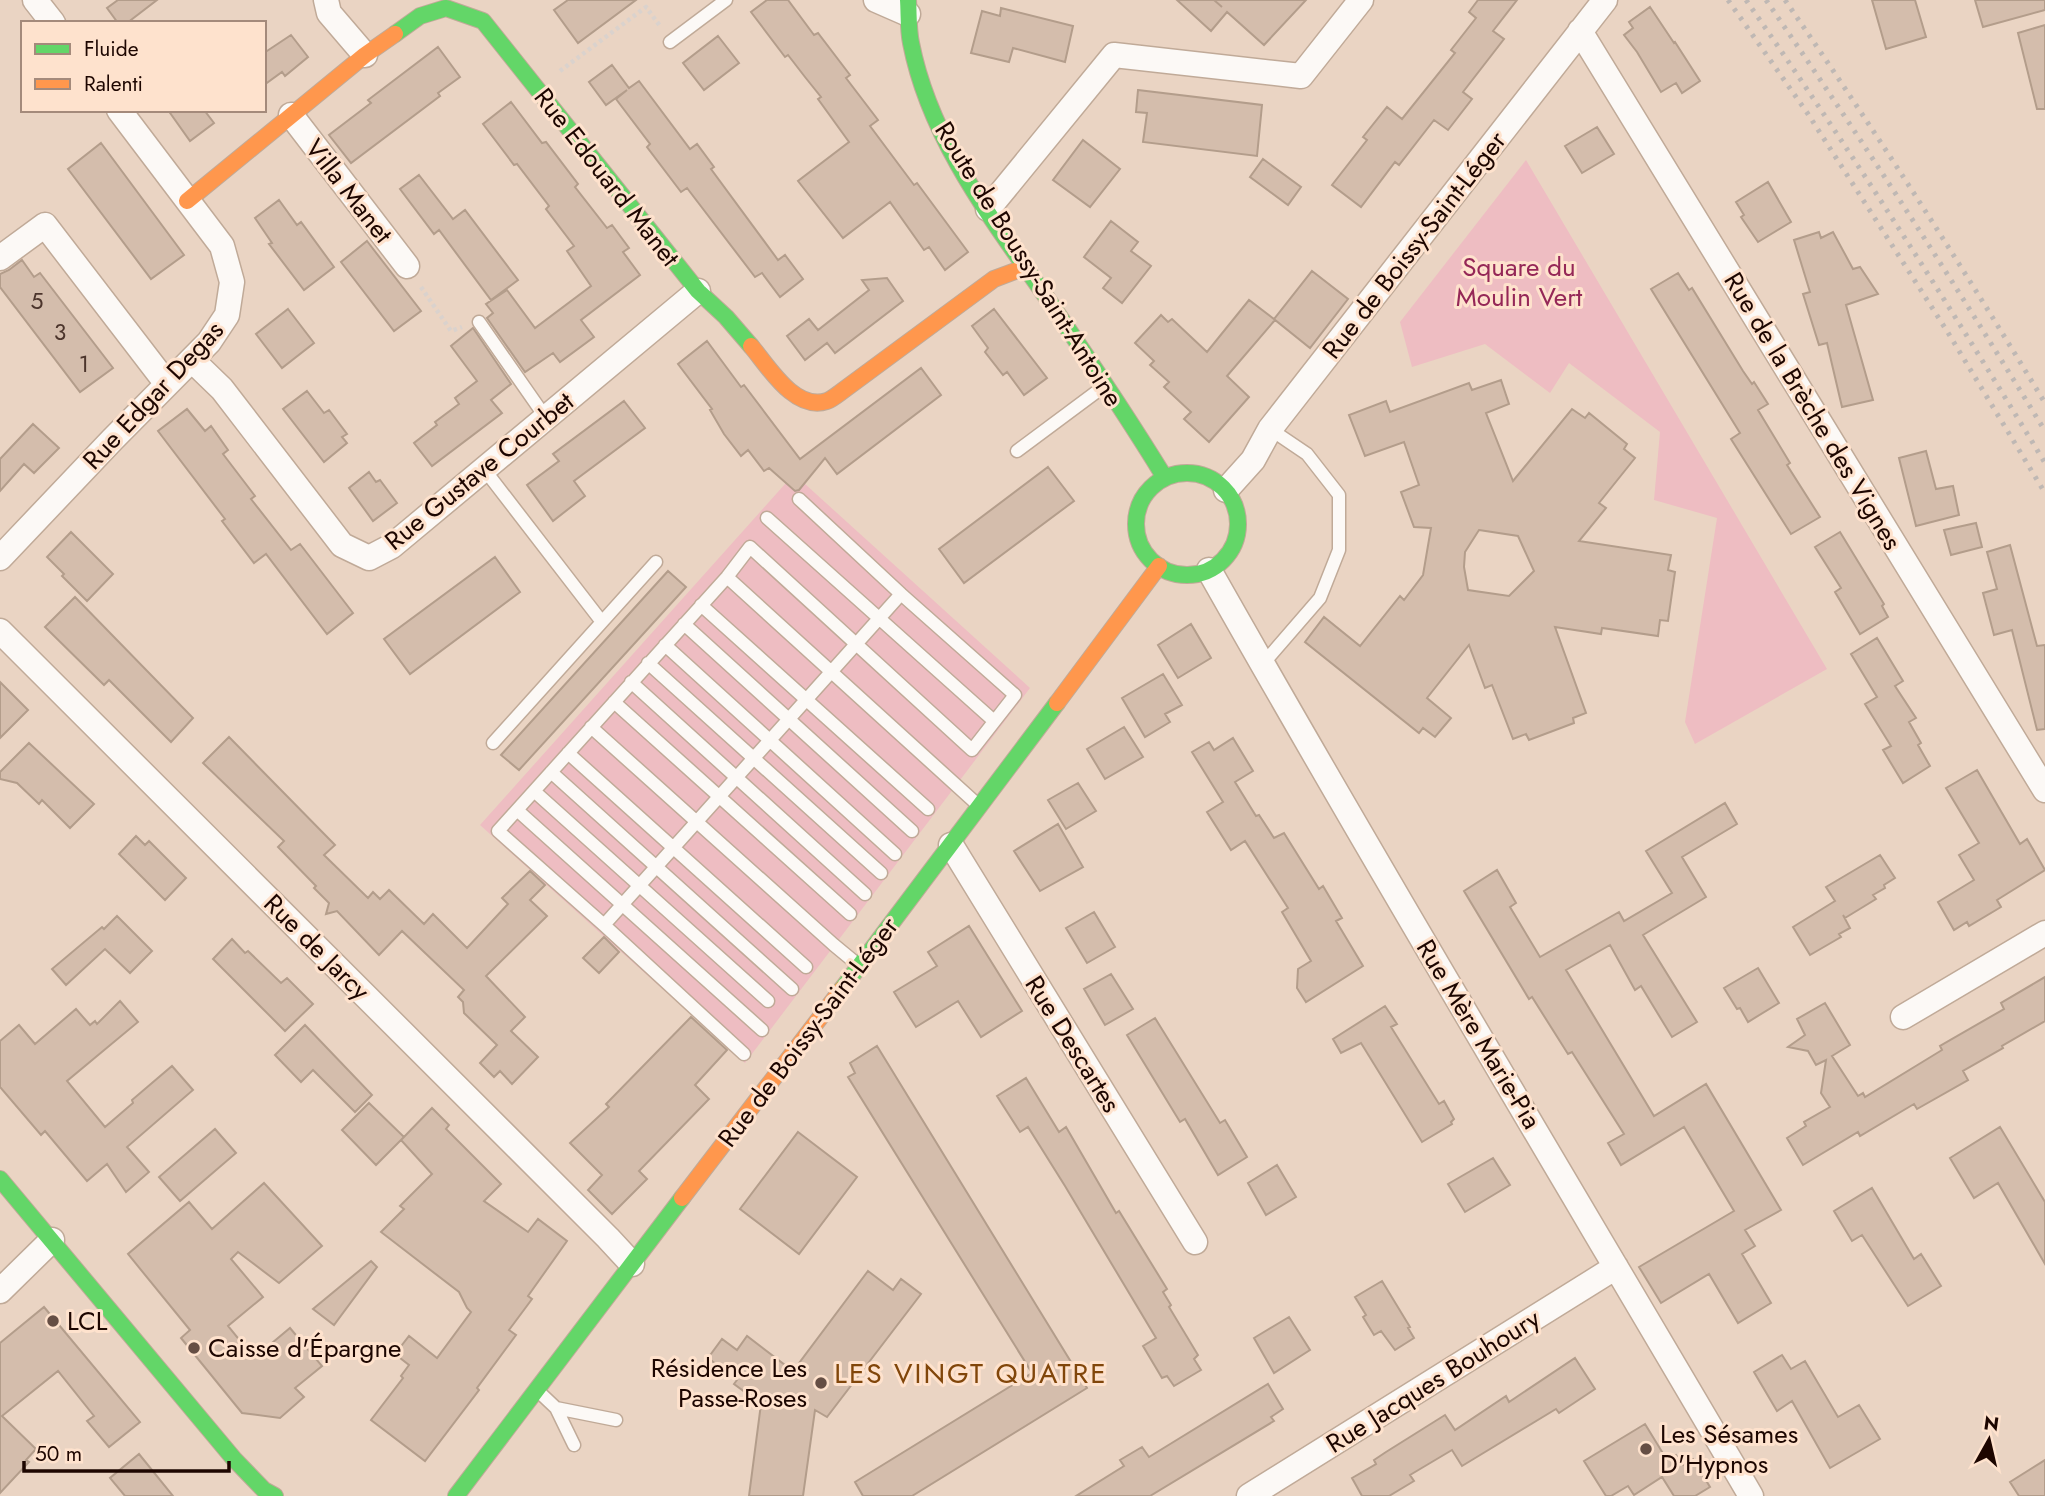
<svg xmlns="http://www.w3.org/2000/svg" width="2045" height="1496" font-family="Jost,sans-serif">
<style>
.green{fill:#eebdc2}
.building{fill:#d4bdac;stroke:#b39d8b;stroke-width:2;fill-rule:evenodd}
.lines{fill:none;stroke-linecap:round;stroke-linejoin:round}
.lane-casing{stroke:#c0aa98;stroke-width:15}
.street-casing{stroke:#c0aa98;stroke-width:27}
.fast-casing{stroke:#c0aa98;stroke-width:18}
.slow-casing{stroke:#c0aa98;stroke-width:18}
.path{stroke:#dad2cd;stroke-width:4.5;stroke-dasharray:3.5 3.5;stroke-linecap:butt}
.lane{stroke:#fcf9f6;stroke-width:12}
.street{stroke:#fcf9f6;stroke-width:24}
.fast{stroke:#63d668;stroke-width:16}
.slow{stroke:#ff974d;stroke-width:16}
.rail{stroke:#bfb8b4;stroke-width:5;stroke-dasharray:3.5 7;stroke-linecap:butt}
.poi-dot{fill:#654e44;stroke:#fee2cd;stroke-width:2.5}
.labels{text-anchor:middle;stroke-width:6;stroke-linejoin:round;paint-order:stroke}
.number-label{font-size:23px;fill:#4c352c}
.street-label{font-size:26px;fill:#1d0600;stroke:#fee2cd}
.park-label{font-size:26px;fill:#952757;stroke:#fee2cd}
.poi-label{font-size:26px;fill:#1d0600;stroke:#fee2cd;text-anchor:start}
.neighbourhood-label{font-size:28px;letter-spacing:2px;fill:#81460a;stroke:#fee2cd}
</style>
<rect width="100%" height="100%" fill="#ead4c3"/>
<path class="green" d="M1526,160L1827,669L1695,744L1685,722L1717,518L1654,500L1660,432L1569,363L1550,393L1485,344L1412,367L1400,322Z
M794,474L1030,688L745,1063L480,825Z"/>
<path class="building" d="M118,0H157L127,23H118L107,8Z
M568,0H636L578,43L554,10Z
M767,0H788L814,35L818,33L850,75L846,78L878,120L870,126L914,185L917,183L968,252L945,270L929,247L924,250L890,202L843,238L798,181L849,142L818,99L821,97L805,77L788,55L785,57L751,12Z
M1177,0H1214L1222,7L1214,0H1306L1264,45L1227,12L1211,31Z
M1478,0H1517L1493,31L1504,39L1463,92L1472,99L1448,130L1434,120L1399,165L1395,162L1361,207L1332,185L1367,140L1363,137L1387,107L1402,119L1455,53L1451,50L1476,18L1469,12Z
M1872,0H1915L1926,37L1886,49Z
M1975,0H2045V10L1983,27Z
M1650,7L1674,43L1675,42L1700,81L1682,93L1676,83L1661,92L1637,52L1624,35L1633,28L1629,22Z
M1001,8L1073,26L1065,62L1013,48L1009,62L971,53L982,11L1000,16Z
M2045,25V109H2037L2018,33Z
M291,35L308,57L285,76L282,72L264,85V53Z
M718,36L739,63L704,90L683,63Z
M438,47L460,77L438,93L440,96L351,163L329,135L371,103L368,100Z
M612,65L629,88L639,81L690,149L697,144L714,167L711,169L778,260L785,255L803,279L780,297L762,273L755,277L687,188L681,192L647,147L650,144L616,99L627,90L606,105L589,82Z
M1138,90L1262,105L1257,156L1143,142L1147,113L1136,112Z
M511,102L542,143L546,142L578,184L575,187L607,228L612,225L629,248L623,252L640,275L581,320L594,337L560,362L553,353L525,372L487,318L493,313L486,304L507,290L535,328L591,286L567,251L574,246L546,209L549,206L517,164L514,165L483,124Z
M168,110H204L214,123L190,141Z
M1597,127L1614,154L1582,173L1565,146Z
M1083,140L1120,169L1090,207L1053,180Z
M101,143L184,255L151,279L68,169Z
M1263,159L1301,187L1288,205L1250,177Z
M419,175L453,219L465,210L518,280L491,300L439,230L434,234L400,189Z
M1768,182L1791,222L1758,242L1741,217L1744,215L1736,202Z
M279,200L297,225L301,222L334,267L304,290L269,244L272,243L255,218Z
M1111,221L1138,242L1131,251L1151,266L1122,303L1103,288L1111,278L1084,257Z
M1819,232L1821,238L1833,232L1853,269L1860,267L1878,294L1846,305L1873,400L1842,407L1827,343L1819,345L1803,294L1810,292L1794,240Z
M367,241L421,311L394,331L341,262Z
M22,260L34,277L40,273L113,368L80,392L0,287V274L9,270Z
M1312,271L1348,299L1310,348L1275,320L1227,376L1249,397L1209,442L1184,419L1191,412L1164,387L1169,382L1150,365L1154,361L1135,343L1161,315L1168,322L1172,319L1207,352L1249,300L1274,319Z
M1678,273L1689,290L1692,288L1743,371L1752,384L1754,382L1768,404L1758,410L1790,463L1787,465L1820,517L1791,534L1731,439L1740,433L1651,289Z
M887,278L903,301L835,353L827,343L805,360L787,336L809,319L818,330L869,290L862,280Z
M288,309L314,343L282,368L256,334Z
M994,309L1047,378L1024,395L1007,372L1003,375L985,352L988,348L972,326Z
M473,328L511,384L491,400L502,413L432,466L414,443L437,425L435,422L459,404L455,398L477,381L451,346Z
M707,341L741,387L744,385L800,459L921,368L941,395L837,474L825,458L799,490L795,491L769,468L764,471L748,450L741,456L724,434L710,410L712,409L678,364Z
M1501,380L1509,404L1486,413L1513,481L1572,409L1585,418L1589,413L1627,444L1624,449L1635,458L1599,503L1606,508L1579,541L1671,555L1668,570L1675,572L1668,621L1660,620L1658,636L1602,628L1601,634L1555,627L1586,713L1573,718L1574,723L1529,740L1526,734L1513,739L1492,685L1485,688L1469,645L1427,698L1451,718L1435,737L1423,728L1419,733L1305,642L1324,617L1360,646L1400,596L1404,600L1423,575L1431,528L1414,527L1401,492L1419,485L1404,442L1365,456L1349,415L1386,401L1390,412L1469,383L1472,390ZM1479,530L1518,536L1534,571L1509,596L1468,590L1464,567L1465,552Z
M307,391L324,413L329,410L347,434L342,437L347,443L324,462L283,409Z
M624,401L645,428L574,481L585,496L553,521L527,485L559,461L553,454Z
M187,409L205,431L211,426L228,450L223,454L255,496L251,499L291,550L300,544L353,613L327,634L266,554L254,563L222,521L225,519L158,431Z
M33,424L59,448L34,473L24,464L0,491V459Z
M1926,451L1936,489L1953,486L1959,515L1916,526L1899,458Z
M1048,467L1074,501L964,583L939,549Z
M369,472L376,482L380,480L397,503L373,521L349,488Z
M1976,523L1982,547L1951,555L1944,530Z
M71,532L113,574L87,601L62,576L64,574L47,557Z
M1840,532L1884,604L1882,606L1888,617L1860,634L1835,592L1841,588L1815,547Z
M2010,545L2037,646L2045,645V729L2037,730L2012,630L1994,635L1983,593L1997,589L1987,552Z
M495,557L520,592L410,674L384,639Z
M668,571L686,587L519,770L501,755Z
M75,597L193,718L171,742L109,680L104,685L45,627Z
M1191,624L1211,658L1178,678L1158,645Z
M1877,638L1903,681L1895,686L1916,718L1909,722L1921,743L1918,745L1930,766L1903,783L1883,750L1891,746L1865,704L1877,697L1851,654Z
M1163,674L1182,705L1165,714L1170,722L1145,737L1122,698Z
M0,682L28,710L0,738Z
M1124,727L1143,757L1105,779L1087,749Z
M229,737L335,845L324,855L368,898L373,892L380,899L389,890L424,924L433,914L467,948L508,904L502,898L530,871L545,885L530,900L547,916L486,976L525,1017L511,1031L538,1057L512,1084L500,1071L494,1077L480,1063L497,1045L464,1013L463,1002L458,997L464,990L402,931L379,955L337,911L326,914L329,903L314,888L316,886L278,847L284,841L203,763Z
M1233,738L1253,771L1235,782L1256,816L1259,815L1274,838L1284,833L1319,889L1323,886L1342,918L1336,921L1363,966L1306,1002L1297,988L1298,969L1311,961L1282,912L1288,908L1245,841L1231,850L1207,812L1223,802L1192,752L1209,742L1214,750Z
M29,743L94,804L70,828L42,800L39,804L17,783L0,779V772Z
M1977,770L2020,844L2027,839L2045,870L1997,900L2001,907L1969,926L1967,922L1954,930L1938,902L1974,880L1959,855L1979,843L1946,788Z
M1078,783L1096,811L1066,829L1048,800Z
M1725,803L1737,824L1682,857L1706,897L1643,935L1697,1022L1672,1037L1641,986L1635,990L1610,945L1566,970L1654,1116L1706,1084L1781,1210L1745,1230L1755,1246L1742,1254L1771,1303L1738,1323L1709,1274L1661,1303L1639,1267L1734,1211L1684,1127L1621,1165L1608,1143L1624,1134L1572,1052L1568,1054L1532,997L1529,999L1464,891L1497,870L1516,903L1510,907L1540,957L1619,912L1624,921L1672,893L1646,851Z
M1058,824L1083,867L1040,891L1014,851Z
M136,836L145,845L149,841L186,878L165,900L119,854Z
M1880,855L1895,878L1884,885L1885,888L1873,895L1876,899L1845,918L1843,915L1850,928L1839,934L1841,937L1810,955L1793,927L1835,901L1826,887Z
M1094,912L1115,947L1087,963L1066,928Z
M117,916L152,951L130,973L105,949L66,985L52,969L102,927L104,929Z
M969,926L1022,1011L981,1037L958,1001L916,1027L894,992L937,966L928,952Z
M604,937L619,952L599,973L583,958Z
M232,939L245,953L248,951L281,983L287,978L313,1004L285,1031L213,959Z
M1758,968L1779,1003L1748,1022L1740,1008L1737,1009L1724,988Z
M1111,974L1133,1009L1105,1025L1084,989Z
M2045,977V1021L2002,1046L2003,1048L1963,1071L1968,1080L1917,1109L1914,1104L1860,1136L1858,1132L1803,1165L1787,1138L1806,1126L1804,1122L1830,1107L1821,1093L1826,1060L1816,1065L1808,1051L1788,1047L1805,1035L1797,1019L1825,1003L1850,1045L1832,1056L1858,1096L1863,1093L1865,1097L1942,1050L1940,1046L2004,1009L2001,1003Z
M120,1001L138,1022L67,1081L105,1127L133,1103L132,1100L172,1066L193,1090L127,1147L149,1172L126,1192L107,1164L87,1181L45,1131L41,1135L0,1087V1041L19,1025L35,1044L76,1009L90,1025L95,1021L97,1024Z
M1385,1006L1397,1024L1391,1027L1439,1104L1444,1101L1454,1119L1451,1122L1452,1124L1422,1142L1361,1043L1341,1053L1333,1039Z
M691,1017L727,1050L695,1085L709,1099L639,1171L647,1179L612,1214L588,1190L602,1175L570,1143L609,1107L606,1104Z
M1155,1018L1220,1123L1225,1120L1247,1157L1218,1175L1185,1119L1180,1122L1127,1035Z
M305,1025L372,1095L355,1112L313,1070L301,1082L275,1055Z
M877,1046L1087,1388L912,1496H863L855,1482L1032,1373L848,1077L855,1073L850,1063Z
M1026,1078L1059,1132L1066,1127L1116,1213L1119,1211L1167,1289L1163,1292L1171,1305L1169,1307L1198,1355L1194,1359L1201,1370L1174,1386L1167,1376L1162,1378L1143,1346L1156,1338L1065,1186L1028,1127L1020,1132L997,1096Z
M369,1103L404,1137L376,1165L342,1130Z
M432,1108L449,1125L446,1129L501,1184L484,1201L528,1232L538,1219L567,1241L528,1296L532,1299L509,1330L516,1335L477,1388L479,1390L425,1461L371,1420L403,1378L401,1376L409,1365L395,1354L409,1336L437,1358L471,1312L467,1308L459,1292L381,1232L404,1209L400,1206L432,1174L401,1140Z
M2000,1127L2045,1202V1264L1998,1183L1974,1198L1950,1158Z
M215,1129L236,1153L180,1201L159,1177Z
M798,1132L857,1177L799,1254L740,1209Z
M1493,1158L1510,1185L1465,1212L1448,1184Z
M1277,1165L1296,1197L1266,1215L1248,1183Z
M264,1183L322,1246L279,1283L238,1252L231,1259L263,1297L228,1326L254,1358L290,1328L322,1366L295,1388L304,1397L280,1418L242,1413L181,1338L190,1330L128,1254L189,1202L212,1229Z
M1872,1188L1914,1259L1921,1254L1941,1286L1908,1306L1862,1235L1852,1241L1834,1211Z
M371,1261L377,1267L334,1325L313,1309Z
M868,1271L893,1290L901,1279L921,1294L827,1417L815,1410L803,1496H749L761,1404L734,1384L737,1380L708,1358L722,1339L737,1350L747,1336L793,1371Z
M1382,1281L1410,1327L1408,1328L1414,1338L1395,1350L1381,1331L1374,1335L1363,1317L1366,1315L1355,1297Z
M44,1307L140,1422L109,1447L87,1421L94,1416L58,1371L2,1416L36,1449L26,1460L29,1462L0,1493V1343Z
M1289,1317L1310,1350L1274,1373L1254,1338Z
M1782,1355L1791,1369L1805,1361L1838,1417L1859,1405L1880,1439L1830,1468L1792,1401L1777,1411L1754,1372Z
M1575,1358L1595,1389L1559,1413L1556,1409L1462,1466L1452,1450L1410,1475L1414,1481L1389,1496H1362L1352,1478L1376,1464L1374,1460L1386,1452L1445,1415L1455,1430L1506,1396L1509,1402Z
M1268,1384L1283,1409L1271,1417L1274,1421L1150,1496H1076L1124,1466L1120,1460L1142,1447L1149,1457Z
M1645,1424L1667,1460L1676,1455L1683,1465L1693,1459L1710,1487L1695,1496H1674L1662,1477L1634,1495L1628,1486L1611,1496H1606L1584,1461Z
M139,1454L173,1496H125L110,1478Z
M2045,1460V1496H2019L2010,1482Z"/>
<g class="lines">
<g class="lane-casing">
<path id="lane" d="M670,42L726,0
M479,322L546,418
M1017,451L1103,387
M484,469L602,622
M767,518L994,721
M727,577L978,805
M701,605L928,809
M684,624L912,831
M665,645L895,854
M648,663L881,873
M1262,665L1320,598L1339,550V495L1307,454L1270,429
M631,682L865,894
M614,702L850,914
M591,727L834,945L857,964
M493,743L656,562
M568,753L806,967
M551,772L792,989
M534,791L768,1001
M517,810L762,1030
M604,925L901,594
M744,1054L604,925L498,831L727,577L750,547L972,750L1015,695L901,594L799,499
M538,1391L556,1408L574,1445
M556,1408L616,1420"/>
</g>
<g class="street-casing">
<path id="street" d="M35,0L53,23
M326,0L329,13L365,55
M876,0L908,14
M1580,31L2045,790
M291,115L407,266
M988,209L1114,55L1301,76L1361,0
M0,258L45,225L167,384
M192,360L222,389L342,545L369,558L392,546L698,291
M1226,490L1253,460L1270,429L1605,0
M0,558L112,440L209,342L227,315L232,282L222,246L119,110
M1209,570C1385,881 1570,1188 1751,1496
M0,631L608,1238L632,1264
M951,845L1195,1242
M1903,1017L2045,933
M0,1291L52,1240
M1249,1496L1616,1267"/>
</g>
<g class="fast-casing">
<path id="fast" d="M908,0C909,14 908,29 911,43C930,141 995,223 1051,304C1090,361 1129,419 1165,478
M395,34L420,16L446,8L483,21L698,291L726,317L751,346
M1136 524a51 51 0 1 1 102 0a51 51 0 1 1-102 0Z
M842,989L1057,703
M0,1179L234,1459L264,1490L275,1496
M456,1496L682,1198"/>
</g>
<g class="slow-casing">
<path id="slow" d="M187,201L365,55L395,34
M751,346C768,366 795,412 827,401C832,399 837,395 841,392L994,279L1026,267
M1057,703L1159,566
M682,1198L842,989"/>
</g>
<path class="path" d="M560,71L646,7L660,26
M421,287L451,331L462,327"/>
<use href="#lane" class="lane"/>
<use href="#street" class="street"/>
<use href="#fast" class="fast"/>
<use href="#slow" class="slow"/>
<path class="rail" d="M1728,0L1808,114L1947,331L2045,493
M1746,0C1851,151 1950,306 2045,463
M1766,0C1863,141 1956,285 2045,431
M1785,0C1876,132 1962,266 2045,403"/>
</g>
<g class="poi-dot">
<circle cx="53" cy="1321" r="7"/>
<circle cx="194" cy="1348" r="7"/>
<circle cx="821" cy="1383" r="7"/>
<circle cx="1646" cy="1449" r="7"/>
</g>
<g class="labels">
<g class="number-label">
<text x="37" y="309">5</text>
<text x="60" y="340">3</text>
<text x="84" y="372">1</text>
</g>
<g class="street-label">
<text transform="translate(607 177) rotate(52)" y="9">Rue Edouard Manet</text>
<text transform="translate(349 191) rotate(52)" y="9">Villa Manet</text>
<text transform="translate(1414 245) rotate(-52)" y="9">Rue de Boissy-Saint-Léger</text>
<text transform="translate(1029 264) rotate(58)" y="9">Route de Boussy-Saint-Antoine</text>
<text transform="translate(153 395) rotate(-47)" y="9">Rue Edgar Degas</text>
<text transform="translate(1813 411) rotate(59)" y="9">Rue de la Brèche des Vignes</text>
<text transform="translate(479 471) rotate(-39)" y="9">Rue Gustave Courbet</text>
<text transform="translate(317 947) rotate(45)" y="9">Rue de Jarcy</text>
<text transform="translate(808 1032) rotate(-53)" y="9">Rue de Boissy-Saint-Léger</text>
<text transform="translate(1479 1034) rotate(59)" y="9">Rue Mère Marie-Pia</text>
<text transform="translate(1073 1044) rotate(58)" y="9">Rue Descartes</text>
<text transform="translate(1433 1381) rotate(-32)" y="9">Rue Jacques Bouhoury</text>
</g>
<g class="park-label">
<text x="1519" y="276">Square du<tspan x="1519" dy="30">Moulin Vert</tspan></text>
</g>
<g class="poi-label">
<text x="67" y="1330">LCL</text>
<text x="208" y="1357">Caisse d'Épargne</text>
<text x="807" y="1377" text-anchor="end">Résidence Les<tspan x="807" dy="30">Passe-Roses</tspan></text>
<text x="1660" y="1443">Les Sésames<tspan x="1660" dy="30">D'Hypnos</tspan></text>
</g>
<g class="neighbourhood-label">
<text x="971" y="1383">LES VINGT QUATRE</text>
</g>
</g>
<rect x="21" y="21" width="245" height="91" fill="#fee2cd" stroke="#a48a7b" stroke-width="2"/>
<rect x="35" y="44" width="35" height="10" fill="#63d668" stroke="#a48a7b" stroke-width="2"/>
<text x="84" y="56" font-size="21" fill="#1d0600">Fluide</text>
<rect x="35" y="79" width="35" height="10" fill="#ff974d" stroke="#a48a7b" stroke-width="2"/>
<text x="84" y="91" font-size="21" fill="#1d0600">Ralenti</text>
<g transform="translate(1989 1440) rotate(8)" stroke="#fee2cd" stroke-width="5" paint-order="stroke">
<path d="M0-5L12 26L0 18L-12 26Z" fill="#1d0600"/>
<text y="-10" font-size="19" font-weight="bold" text-anchor="middle" fill="#1d0600">N</text>
</g>
<path d="M24 1461v10h205v-10" fill="none" stroke="#1d0600" stroke-width="3.5"/>
<text x="35" y="1461" font-size="21" fill="#1d0600" stroke="#fee2cd" stroke-width="5" paint-order="stroke">50 m</text>
</svg>
